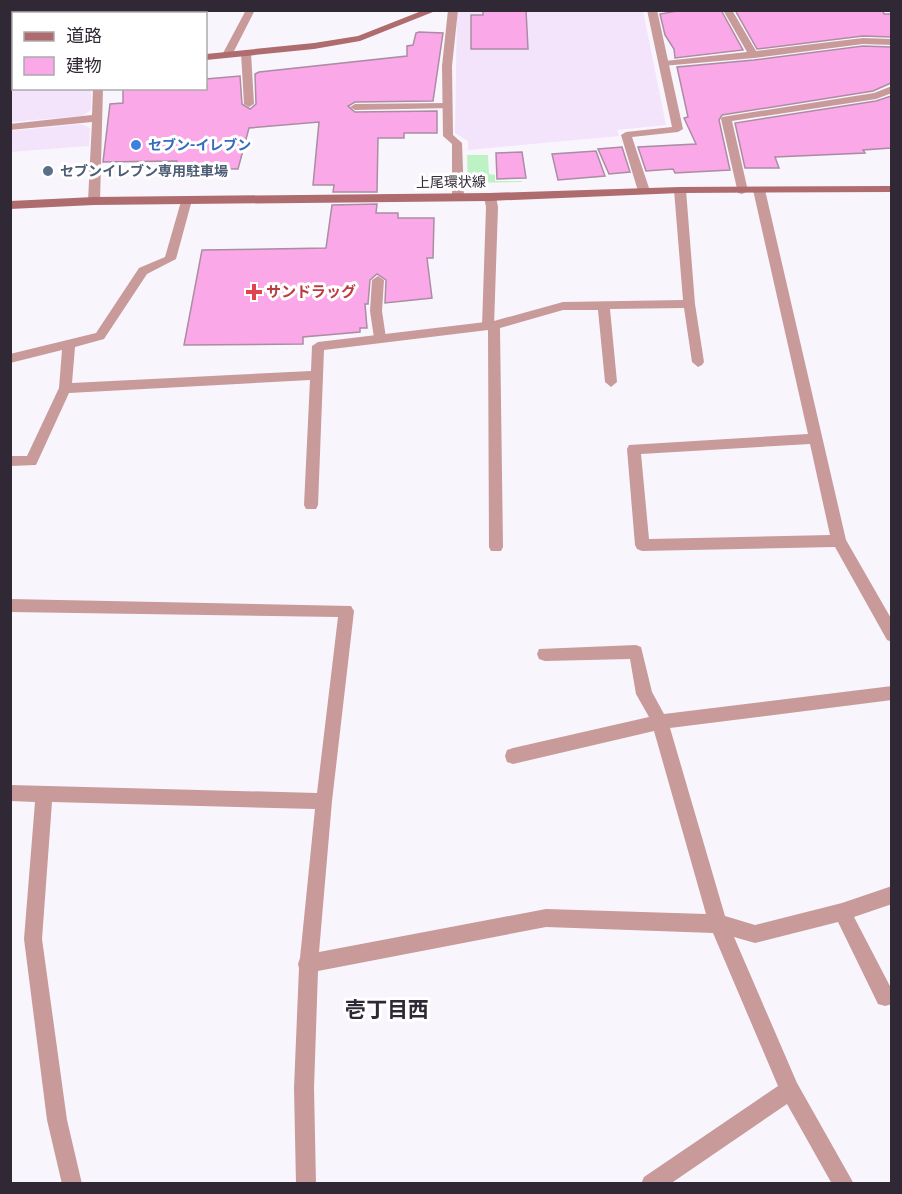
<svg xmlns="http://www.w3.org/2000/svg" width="902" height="1194" font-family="'Fira Sans Condensed','Noto Sans JP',sans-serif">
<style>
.built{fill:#f3e4fc}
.green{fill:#bdf3c4}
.building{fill:#faa8e7;stroke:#aa8ca3;stroke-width:1.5}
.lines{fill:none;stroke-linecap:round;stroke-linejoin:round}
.lane{fill:#c89a9a;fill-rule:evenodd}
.street{fill:#c89a9a;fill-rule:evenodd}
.secondary{fill:#ae6c6e;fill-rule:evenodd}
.shop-dot{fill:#3f7fe0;stroke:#fff;stroke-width:2}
.service-dot{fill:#5c6f8a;stroke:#fff;stroke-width:2}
.health-dot{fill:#e0444e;stroke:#fff;stroke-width:2}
.labels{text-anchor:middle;stroke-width:6;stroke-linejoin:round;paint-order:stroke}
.far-shop-label{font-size:14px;font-weight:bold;fill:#366cbe;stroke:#fff;text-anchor:start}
.far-service-label{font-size:14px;font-weight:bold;fill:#4e5e75;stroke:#fff;text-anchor:start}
.far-street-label{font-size:14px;fill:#302834;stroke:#fff}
.health-label{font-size:15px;font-weight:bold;fill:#be3a42;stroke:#fff;text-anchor:start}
.near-quarter-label{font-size:21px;font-weight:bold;fill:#302834;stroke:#fff}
</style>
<rect width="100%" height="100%" fill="#f9f5fc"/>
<path class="built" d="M457,11H643L666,125L617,130L619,136L468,150V141L455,133Z
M10,79H13L14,88L91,89V110L82,116L11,122Z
M81,124L90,128L89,146L11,152V131Z"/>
<path class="green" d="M467,155H488L489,174L495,175V181H522V182L468,183Z"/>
<path class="building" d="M483,10H526L528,49H471V15H483Z
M683,10H721L743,50L675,58L674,49L665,35L660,14Z
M735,10L883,11L884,14H891V37L863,36L757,49Z
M419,32L443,33L433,101L355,102L348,106L355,112L437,111V133H404V138H378L377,192H333L334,185H313L319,122L249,128L238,169L176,168L177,161L103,162L110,104L123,103V88H207L206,79L240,76L242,104L250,109L256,104L255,74L259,72L407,56V46L413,45L416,33Z
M863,46L891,47V83L873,91L722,115L719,120L730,170L675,173L673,169L646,171L638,147L696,144L684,118L688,117L677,67L754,60Z
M891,96V148L863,150L865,153L775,157L779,168H745L735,123L876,101Z
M622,147L630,172L609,174L598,149Z
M596,151L605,176L558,180L552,154Z
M522,152L526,178L497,179L496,153Z
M377,204L376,213H398V218H434L433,258H427L432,298L385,303L386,280L377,274L370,280L368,304H365L367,328H360V332L303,337V344L184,345L202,250L326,248L332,205Z"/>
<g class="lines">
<path class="lane" d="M246,10H255L232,55L224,57L222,55Z
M448,10H458L452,66L447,69L442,66Z
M723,10H732L756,51L863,38L892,39V45L863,44L754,58L662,66L660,64L665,61L747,52Z
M246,50L251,53L254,104L249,107L244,104L241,53Z
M892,86V93L876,99L732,121L748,191L742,194L738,193L721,119L722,117L874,93Z
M448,103L452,104V108L355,110L350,107L355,104Z
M490,193L496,197L498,207L494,326L488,330L482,326L486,207L484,197Z
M378,276L384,280L382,311L386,338L380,342L374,338L370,311L372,280Z"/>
<path class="street" d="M647,10H657L683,129L678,132L632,137L650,191L644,194L638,191L621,135L626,132L672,127Z
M447,63L452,66L453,135L462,143L464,197L458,201L452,197V144L443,136L442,66Z
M93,88H103L100,201L94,205L88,201L92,122L10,130V124L92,115Z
M680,187L686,190L695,304L704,362L702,365L698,367L692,362L684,308L610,309L617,382L611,387L605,382L598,310H563L500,328L503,547L501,551H491L489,547L488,330L324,350L318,505L316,509H306L304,505L310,380L69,393L36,465L10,466V456H27L59,388L62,350L10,363V354L96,333L139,268L165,257L182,198L186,196L192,200L176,259L147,274L104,339L75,347L72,383L311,371L312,346L318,342L494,321L563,302L683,300L674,190Z
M759,187L765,190L846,540L892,620V642L887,640L835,547L642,551L637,549L635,545L627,449L629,445L808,434L753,190ZM810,444L830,535L649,539L641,454Z
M10,599L351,606L354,611L332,801L319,952L546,909L706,914L654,731L513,764L507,762L505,756L507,750L513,748L649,717L636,694L630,659L545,661L539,659L537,654L539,649L636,645L641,647L652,692L664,714L892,686V700L670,728L725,916L755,925L842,903L892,886V904L854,917L892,990V1004L885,1006L878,1004L838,922L755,943L734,937L797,1083L854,1184H832L787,1104L670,1184H641L644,1177L778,1086L713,933L546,927L318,971L314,1088L316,1184H296L294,1088L299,968L298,964L300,958L315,809L52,802L42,939L67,1120L82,1184H62L47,1120L24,939L35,802L10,801V785L317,793L338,617L10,612Z"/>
<path class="secondary" d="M424,10H438L360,41L314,49L206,60V54L314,43L358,36Z
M10,68H14V74H10Z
M892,186V192L680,193L489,201L94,205L10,209V201L94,197L489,193L680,187Z"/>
</g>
<circle class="shop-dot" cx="136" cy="145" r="6"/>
<circle class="service-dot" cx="48" cy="171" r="6"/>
<path class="health-dot" d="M251 283h6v6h6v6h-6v6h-6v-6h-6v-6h6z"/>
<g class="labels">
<g class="far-shop-label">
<text x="148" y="150">セブン-イレブン</text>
</g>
<g class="far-service-label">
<text x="60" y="176">セブンイレブン専用駐車場</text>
</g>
<g class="far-street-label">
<text transform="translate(451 182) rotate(-1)" y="5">上尾環状線</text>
</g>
<g class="health-label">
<text x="266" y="297">サンドラッグ</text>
</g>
<g class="near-quarter-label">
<text x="387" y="1017">壱丁目西</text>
</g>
</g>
<rect width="902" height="1194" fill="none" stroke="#302834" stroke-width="24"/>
<rect x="12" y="12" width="195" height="78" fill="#ffffff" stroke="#aca9ae" stroke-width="1.5"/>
<rect x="24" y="32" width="30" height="9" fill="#ae6c6e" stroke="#aca9ae" stroke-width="1.5"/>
<text x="66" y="42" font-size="18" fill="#302834">道路</text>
<rect x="24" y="57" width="30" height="18" fill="#faa8e7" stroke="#aca9ae" stroke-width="1.5"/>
<text x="66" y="72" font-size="18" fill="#302834">建物</text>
</svg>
